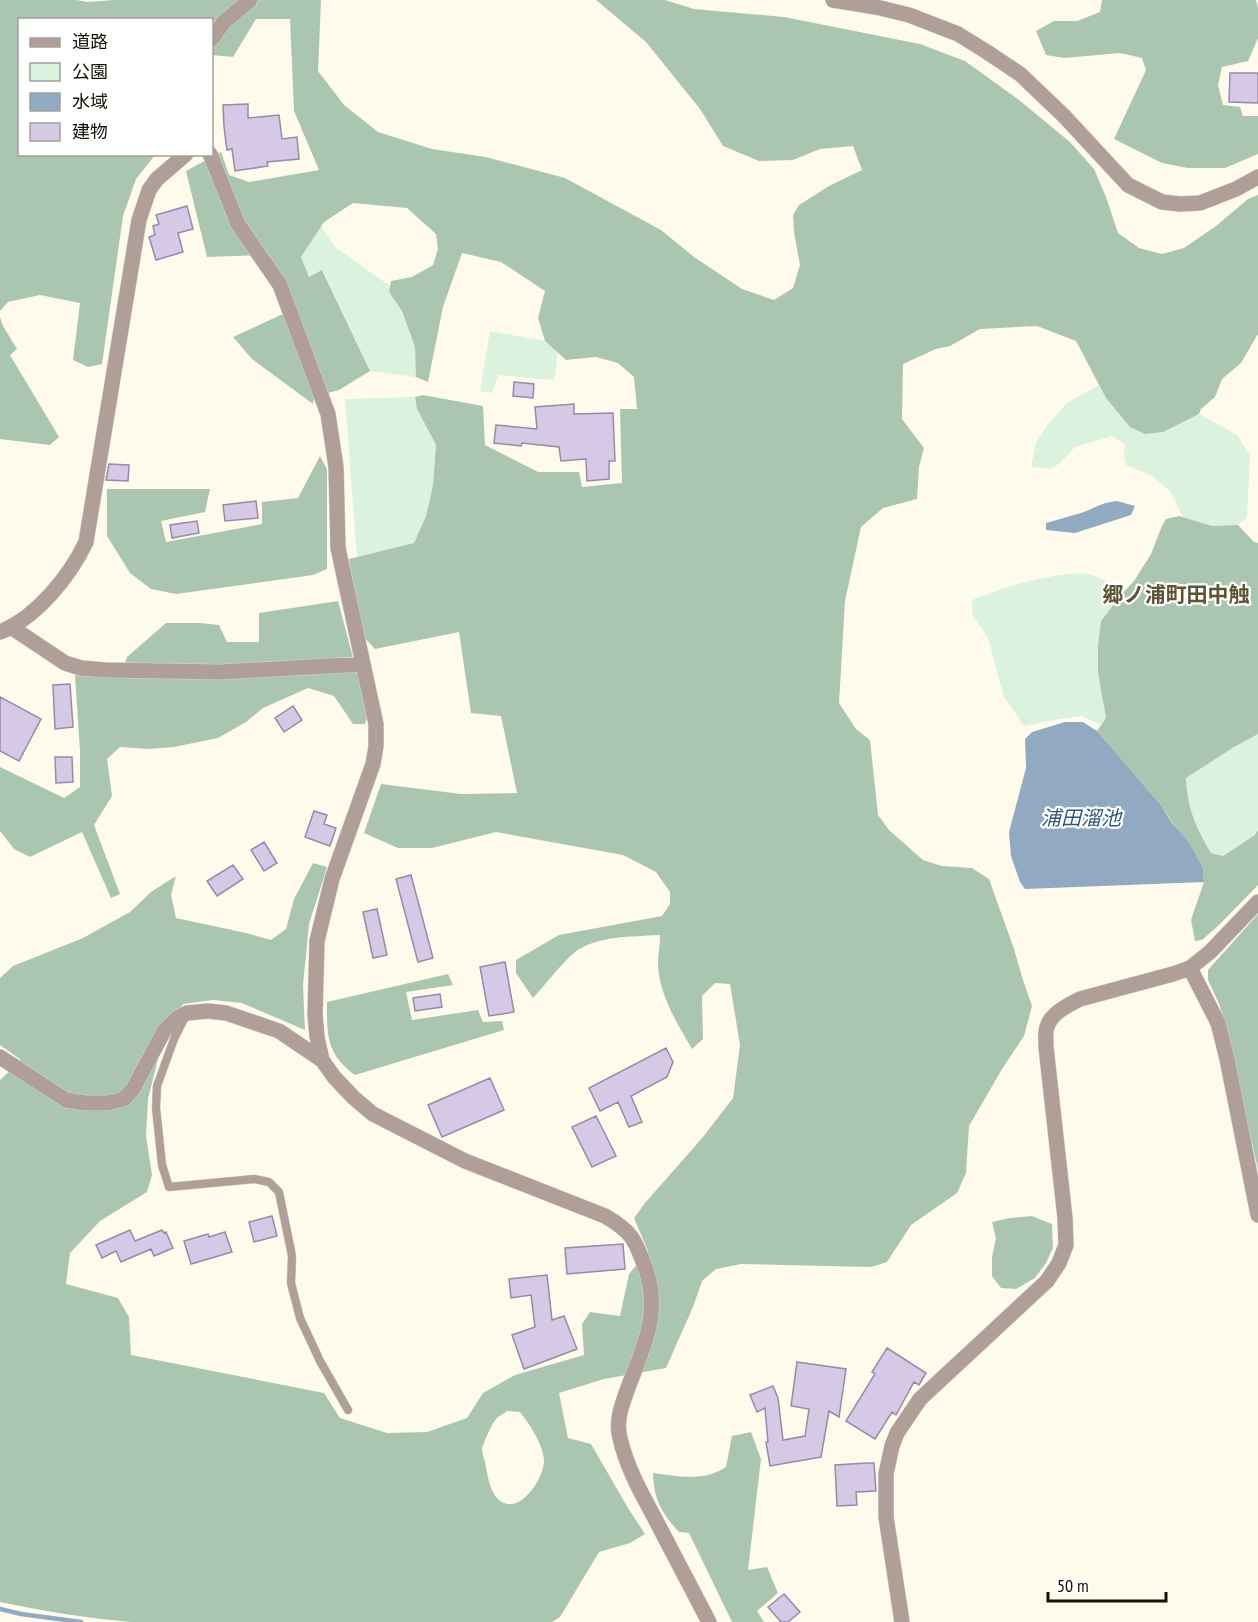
<svg xmlns="http://www.w3.org/2000/svg" width="1258" height="1622" font-family="'PT Sans Narrow','Noto Sans JP',sans-serif">
<style>
.green{fill:#daf2de}
.forest{fill:#abc6b0;fill-rule:evenodd}
.water{fill:#92aac1}
.lines{fill:none;stroke-linecap:round;stroke-linejoin:round}
.stream{stroke:#92aac1;stroke-width:4.5}
.building{fill:#d5c9e6;stroke:#978aa9;stroke-width:1.5}
.lane-casing{stroke:#d9d6c7;stroke-width:9}
.street-casing{stroke:#d9d6c7;stroke-width:16}
.lane{stroke:#b09e99;stroke-width:8}
.street{stroke:#b09e99;stroke-width:15}
.labels{text-anchor:middle;stroke-width:4.5;stroke-linejoin:round;paint-order:stroke}
.water-label{font-size:20px;font-style:italic;fill:#305779;stroke:#fff}
.quarter-label{font-size:21px;font-weight:bold;fill:#5c5434;stroke:#fff}
</style>
<rect width="100%" height="100%" fill="#fefbec"/>
<path class="green" d="M321,226L335,247L390,286L389,292L402,311L415,347L416,377L370,371L323,270L309,277L301,257Z
M490,331L545,341L558,353L554,380L498,375L492,393L480,391Z
M1099,385L1106,398L1163,432L1199,414L1237,435L1250,456L1247,517L1238,525L1212,526L1183,517L1170,491L1151,475L1126,465L1124,455L1125,444L1112,436L1075,447L1059,464L1050,469L1031,467L1036,443L1048,424L1067,403Z
M415,397L417,409L436,445L433,485L426,516L414,543L357,557L345,399Z
M1081,573C1101,576 1107,580 1121,595L1101,621L1098,645V673L1106,718L1101,725L1082,716L1059,719L1024,726L1004,697L988,638L973,615L972,600C1009,585 1041,576 1081,573Z
M1258,734V830L1255,835L1223,856L1211,853C1195,825 1188,810 1186,778L1234,747Z"/>
<path class="forest" d="M0,0H76L88,2L115,0H321L318,71L344,105L378,132L432,149L486,157L565,178L661,230L694,257L742,289L774,300L793,288L800,265L794,232L793,215L799,205L829,186L862,170L853,146L820,149L793,160L759,161L723,146L700,109L646,42L596,0H665L694,9L784,17L920,44L965,61L1019,100L1070,142L1094,169L1106,197L1118,233L1139,248L1162,254L1184,248L1216,226L1248,199L1258,195V334L1241,363L1222,379L1215,397L1201,409L1199,414L1163,432L1145,434L1130,427L1106,398L1076,341L1037,326L980,329L950,346L936,349L903,364L902,419L924,448L919,467L917,499L883,508L861,527L845,601L839,703L856,729L870,740L878,815L889,830L923,860L942,866L972,868L989,879L1014,949L1023,980L1032,1006L1024,1036L1002,1069L969,1126L966,1173L957,1193L911,1225L887,1262L871,1267L741,1264L716,1269L702,1281L693,1307L666,1368L604,1379L559,1393L568,1438L591,1444L628,1508L645,1534L630,1543L599,1552L560,1617L552,1622H130C86,1618 43,1611 0,1602V1080L21,1060L0,1045V978L13,966L83,938L130,912L151,892L176,876L171,895L176,918L246,933L271,940L286,929L294,899L313,863L327,867L309,924L303,985L305,1030L242,1003L213,1000L183,1004L170,1021L159,1055L148,1099L146,1136L152,1175L147,1192L100,1221L70,1253L66,1284L118,1298L129,1317L131,1355L324,1393L340,1418L387,1433L427,1432L467,1418L483,1393L515,1375L584,1355L582,1324L590,1312L620,1316L629,1274L648,1251L634,1218L645,1203L703,1137L733,1098L740,1045L730,984L715,983L702,996L703,1039L692,1049C677,1023 659,995 658,964C658,955 660,945 660,935C633,937 596,935 574,953C559,966 546,984 533,998L516,973V960L559,935L662,916L670,904V892L656,872L623,855L496,832L432,848H398L364,833L381,784L461,794L517,793L501,716L471,713L459,632L375,649L362,635L349,559L414,543L426,516L433,485L436,445L417,409L415,397L423,395L483,406L485,445L538,472H579L582,487L622,483L620,409H637L634,377L618,363L596,357L566,360L545,341L538,318L545,291L501,262L462,253L443,307L428,382L416,377L415,347L402,311L389,292L391,281L412,277L433,265L438,249L436,234L407,208L353,203L324,222L301,257L309,277L322,270L370,371L339,390L328,393L267,255L207,257L186,171L221,152L229,175L249,182L319,170L294,111L290,19H256L233,57L212,55V20H20V154L155,155L136,179L123,216L102,364L88,367L73,360L80,303L40,295L8,302L0,311ZM507,1411L520,1412C529,1423 544,1446 544,1461C544,1476 525,1507 508,1504C490,1501 488,1476 485,1462C484,1458 482,1453 482,1449C483,1444 492,1423 496,1419C498,1416 504,1414 507,1411Z
M1102,0H1256L1258,8V38L1248,61L1222,67L1218,85L1223,105L1240,107L1243,116H1258V154L1225,168H1188L1162,163L1114,139L1146,70L1142,58L1120,53L1064,58L1046,55L1036,31L1054,21H1077L1100,12Z
M283,314L314,397L313,404L252,359L233,337Z
M0,317L3,326L17,349L10,355L59,437L50,445L0,439Z
M320,456L327,469V569L313,575L176,594L151,589L130,573L107,536V489H210L205,512L161,521L166,542L262,524V502L298,498Z
M1179,516L1212,526L1238,525L1254,542L1258,543V734L1234,747L1186,778C1188,810 1195,825 1211,853L1223,856L1255,835L1258,830V885L1219,925L1202,940L1195,941L1191,920L1204,882L1203,868L1160,804L1097,731L1106,718L1098,673V645L1101,621L1121,595L1134,581L1151,554L1162,526L1166,519Z
M338,601L368,714L365,724H353L334,696L308,688L263,708L246,722L218,738L174,747L149,749L120,747L107,759L112,796L94,825L120,894L111,898L82,832L30,857L14,849L0,831V767L64,798L80,787V751L75,675L121,676L127,657L166,623H200L219,625L227,642H259V613Z
M1258,914V1169L1220,1006L1208,980V970Z
M448,974L453,985L406,992L412,1020L478,1010L483,1022L502,1021L504,1030L355,1075C326,1054 327,1035 327,1002Z
M1032,1216L1052,1224L1053,1248L1046,1263L1035,1278L1016,1289L1001,1288L992,1276V1257L996,1238L992,1222L1010,1218Z
M751,1432L761,1459L748,1570L767,1567L778,1593L757,1611L764,1622H732L689,1533L679,1532C661,1512 654,1500 653,1473C679,1476 703,1482 726,1467L732,1436Z"/>
<path class="water" d="M1117,501L1135,506L1131,515L1075,533L1046,530V523C1059,519 1072,516 1084,512C1096,507 1104,502 1117,501Z
M1065,722H1083L1097,731L1160,804L1172,823L1189,843L1203,868L1204,882L1025,889L1020,882L1011,856L1009,832L1026,768L1025,739L1032,732Z"/>
<g class="lines">
<path class="stream" d="M0,1609L21,1614L81,1622"/>
</g>
<path class="building" d="M1230,73H1258V103L1229,102Z
M248,104V118L279,115L282,139L297,137L299,159L267,162L268,166L235,171L232,149L227,150L224,127L223,105Z
M187,206L193,229L178,233L183,252L156,260L149,237L155,235L153,226L159,224L156,215Z
M514,382L534,384L533,398L513,396Z
M574,404V414L613,413L615,461H609V479L587,481L586,459L561,461L559,447L522,443L521,446L494,443L496,425L537,429L535,407Z
M109,464L129,465L128,481L106,480Z
M256,501L258,518L225,521L223,505Z
M197,521L199,533L172,538L170,525Z
M70,684L73,727L55,729L53,685Z
M0,697L41,719L19,761L0,751Z
M293,706L302,720L284,732L275,718Z
M55,757H72L73,782L56,783Z
M314,811L327,815L324,824L336,828L330,846L305,837Z
M264,842L277,863L264,871L251,850Z
M233,865L243,879L217,896L207,881Z
M411,875L433,958L418,962L396,879Z
M377,909L387,955L373,958L363,912Z
M505,962L514,1012L489,1016L480,967Z
M440,994L442,1007L415,1011L413,998Z
M666,1048L673,1062L667,1077L631,1096L642,1122L629,1127L618,1102L600,1111L589,1088Z
M490,1078L504,1110L442,1137L428,1105Z
M596,1116L616,1156L592,1167L572,1127Z
M272,1216L277,1236L254,1242L249,1222Z
M130,1230L135,1241L162,1230L164,1233L166,1232L173,1248L154,1256L151,1249L121,1262L116,1251L102,1258L96,1245Z
M225,1232L232,1252L191,1264L184,1241L208,1234L209,1237Z
M623,1244L625,1269L567,1274L565,1248Z
M547,1275L552,1320L564,1316L577,1349L524,1369L512,1335L535,1327L531,1295L511,1298L509,1279Z
M887,1348L926,1373L919,1385L914,1382L896,1415L892,1412L875,1439L846,1421L875,1374L872,1372Z
M797,1362L846,1369L839,1417L829,1411L821,1457L770,1466L766,1442H768L765,1408L757,1412L750,1395L773,1386L778,1398L783,1440L805,1436L809,1409L791,1406Z
M867,1463H874L876,1491L856,1492L857,1505L837,1506L835,1465Z
M784,1594L800,1612L788,1622H781L768,1607Z"/>
<g class="lines">
<g class="lane-casing">
<path id="lane" d="M185,1017L174,1039L157,1086L156,1108L162,1165L169,1187L254,1179L269,1182L279,1192L292,1256L291,1283L300,1318L320,1361L348,1410"/>
</g>
<g class="street-casing">
<path id="street" d="M833,0L876,7L909,15L958,34L987,52L1020,74L1064,116L1128,185L1162,202L1180,204L1200,203L1236,189L1258,177
M212,39L224,22L250,0
M210,154L238,224L280,285L328,414L336,467L338,548L376,724V746L373,764L332,879L317,941L315,1014L317,1037L322,1060L334,1077L354,1098L373,1114L465,1161L605,1216C631,1231 635,1239 645,1267C661,1311 645,1344 629,1385C623,1402 615,1420 620,1438C626,1465 639,1489 652,1513C671,1550 690,1586 709,1622
M11,627L65,663L81,668L105,670L221,672L363,664
M0,632C36,618 70,576 86,542L139,220L149,190L157,179L186,154
M1190,968L1218,1023L1227,1059L1258,1215
M0,1057L66,1100L85,1103H108L124,1099L133,1089L164,1031L177,1018L187,1013L208,1011L226,1013L279,1031L322,1060
M902,1622L886,1517V1474L892,1446L897,1433L920,1399L1047,1281L1059,1263L1066,1245L1065,1218L1046,1047C1046,1041 1045,1033 1047,1027C1051,1013 1067,1006 1080,999L1173,974L1190,968L1210,952L1258,902"/>
</g>
<use href="#lane" class="lane"/>
<use href="#street" class="street"/>
</g>
<g class="labels">
<g class="water-label">
<text x="1081" y="825">浦田溜池</text>
</g>
<g class="quarter-label">
<text x="1176" y="602">郷ノ浦町田中触</text>
</g>
</g>
<rect x="18" y="18" width="195" height="138" fill="#ffffff" stroke="#a1a09b" stroke-width="1.5"/>
<rect x="30" y="38" width="30" height="9" fill="#b09e99" stroke="#a1a09b" stroke-width="1.5"/>
<text x="72" y="48" font-size="18" fill="#141105">道路</text>
<rect x="30" y="63" width="30" height="18" fill="#daf2de" stroke="#a1a09b" stroke-width="1.5"/>
<text x="72" y="78" font-size="18" fill="#141105">公園</text>
<rect x="30" y="93" width="30" height="18" fill="#92aac1" stroke="#a1a09b" stroke-width="1.5"/>
<text x="72" y="108" font-size="18" fill="#141105">水域</text>
<rect x="30" y="123" width="30" height="18" fill="#d5c9e6" stroke="#a1a09b" stroke-width="1.5"/>
<text x="72" y="138" font-size="18" fill="#141105">建物</text>
<path d="M1048 1592v9h118v-9" fill="none" stroke="#141105" stroke-width="3"/>
<text x="1057" y="1592" font-size="18" fill="#141105" stroke="#ffffff" stroke-width="4.5" paint-order="stroke">50 m</text>
</svg>
